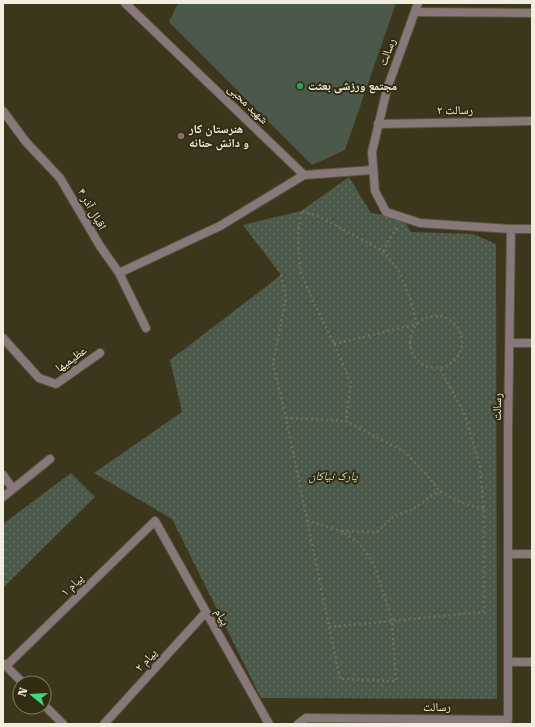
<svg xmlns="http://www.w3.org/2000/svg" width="535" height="727" font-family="'Roboto Serif','Noto Naskh Arabic',serif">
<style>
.park{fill:url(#park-dots)}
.pitch{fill:#4a5949}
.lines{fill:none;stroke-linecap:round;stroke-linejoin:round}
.minor-casing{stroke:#59533b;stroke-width:10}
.tertiary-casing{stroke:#59533b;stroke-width:10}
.path{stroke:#736e57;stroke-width:2.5;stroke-dasharray:2 3;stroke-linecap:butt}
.minor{stroke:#87787a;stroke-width:8}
.tertiary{stroke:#87787a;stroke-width:8}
.leisure-dot{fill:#2e9e5b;stroke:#322c12;stroke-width:1.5}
.education-dot{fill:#8d6e63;stroke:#322c12;stroke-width:1.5}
.labels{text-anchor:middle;stroke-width:4;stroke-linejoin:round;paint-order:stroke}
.street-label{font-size:12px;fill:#f2eedf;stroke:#322c12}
.poi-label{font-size:12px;font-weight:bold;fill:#f2eedf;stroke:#322c12;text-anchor:start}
.park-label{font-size:12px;font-style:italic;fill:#bae2b9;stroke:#322c12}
</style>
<defs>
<pattern id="park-dots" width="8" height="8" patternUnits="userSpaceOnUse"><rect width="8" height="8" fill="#4a5949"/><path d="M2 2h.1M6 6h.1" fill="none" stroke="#657163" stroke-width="1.8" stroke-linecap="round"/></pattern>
</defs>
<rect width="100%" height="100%" fill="#3c361c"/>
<path class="park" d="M349,177L371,213L403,218L411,232L473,234L496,244L497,699L261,698L172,519L94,473L182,412L170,360L281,275L243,225L301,211Z
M71,473L95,497L3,588V524Z"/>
<path class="pitch" d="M178,3H396L345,150L312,165L169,22Z"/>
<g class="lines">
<g class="minor-casing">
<path id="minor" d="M125,3L304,175L373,170
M415,12L532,13
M3,111L26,142L60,178L100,246L119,273L146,328
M378,124L532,121
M511,229H532
M119,273L220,226L304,175
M3,338L39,378L56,384L100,353
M510,343H532
M3,475L13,489
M3,497L50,459
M508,554H532
M508,662H532
M4,664L23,683
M6,666L155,521L269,724
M44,705L63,724
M104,724L206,612"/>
</g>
<g class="tertiary-casing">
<path id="tertiary" d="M298,724L306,718L508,720V431L511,229L420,223L386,212L375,191L372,152L387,89L418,3"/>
</g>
<path class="path" d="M383,251L397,227
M281,275L286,298L273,363L286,418L340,679L396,681L392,620L374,564L359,543L341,531L308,521
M410 342a26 26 0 1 1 52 0a26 26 0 1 1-52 0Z
M334,344L417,324L410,298L397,268L383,251L318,216L301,211L298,236L300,271L313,301L334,344L351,383L346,421
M286,418L346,421L405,452L426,474L439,491L462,503L484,509
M342,531L377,532L393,517L413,509L439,491
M329,627L484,612V509L480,467L465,415L440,369"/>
<use href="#minor" class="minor"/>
<use href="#tertiary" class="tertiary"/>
</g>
<circle class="leisure-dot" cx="300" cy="86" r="4"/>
<circle class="education-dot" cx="181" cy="136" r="4"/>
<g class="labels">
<g class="street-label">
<text transform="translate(387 52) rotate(-70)" y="4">رسالت</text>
<text transform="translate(248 104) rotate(44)" y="4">شهید محبی</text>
<text transform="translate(455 110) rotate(-1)" y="4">رسالت ۲</text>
<text transform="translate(92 209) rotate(60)" y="4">اقبال آذر ۴</text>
<text transform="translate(71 359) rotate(-35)" y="4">عظیمیها</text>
<text transform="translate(497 407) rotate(-89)" y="4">رسالت</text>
<text transform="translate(72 585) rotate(-44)" y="4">پیام ۱</text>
<text transform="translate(222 617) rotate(60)" y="4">پیام</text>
<text transform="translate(146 660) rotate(-48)" y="4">پیام ۲</text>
<text x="437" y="711">رسالت</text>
</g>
<g class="poi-label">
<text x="308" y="90">مجتمع ورزشی بعثت</text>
<text x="189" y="133">هنرستان کار<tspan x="189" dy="14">و دانش حنانه</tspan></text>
</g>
<g class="park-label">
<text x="333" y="480">پارک نیاکان</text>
</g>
</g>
<rect width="535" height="727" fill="none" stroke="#f2eedf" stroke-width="8"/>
<g transform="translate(32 695) rotate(288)"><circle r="19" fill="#322c12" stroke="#7f7a64"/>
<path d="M0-3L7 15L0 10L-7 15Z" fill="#41d77c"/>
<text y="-6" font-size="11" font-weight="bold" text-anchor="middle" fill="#f2eedf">N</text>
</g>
</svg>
